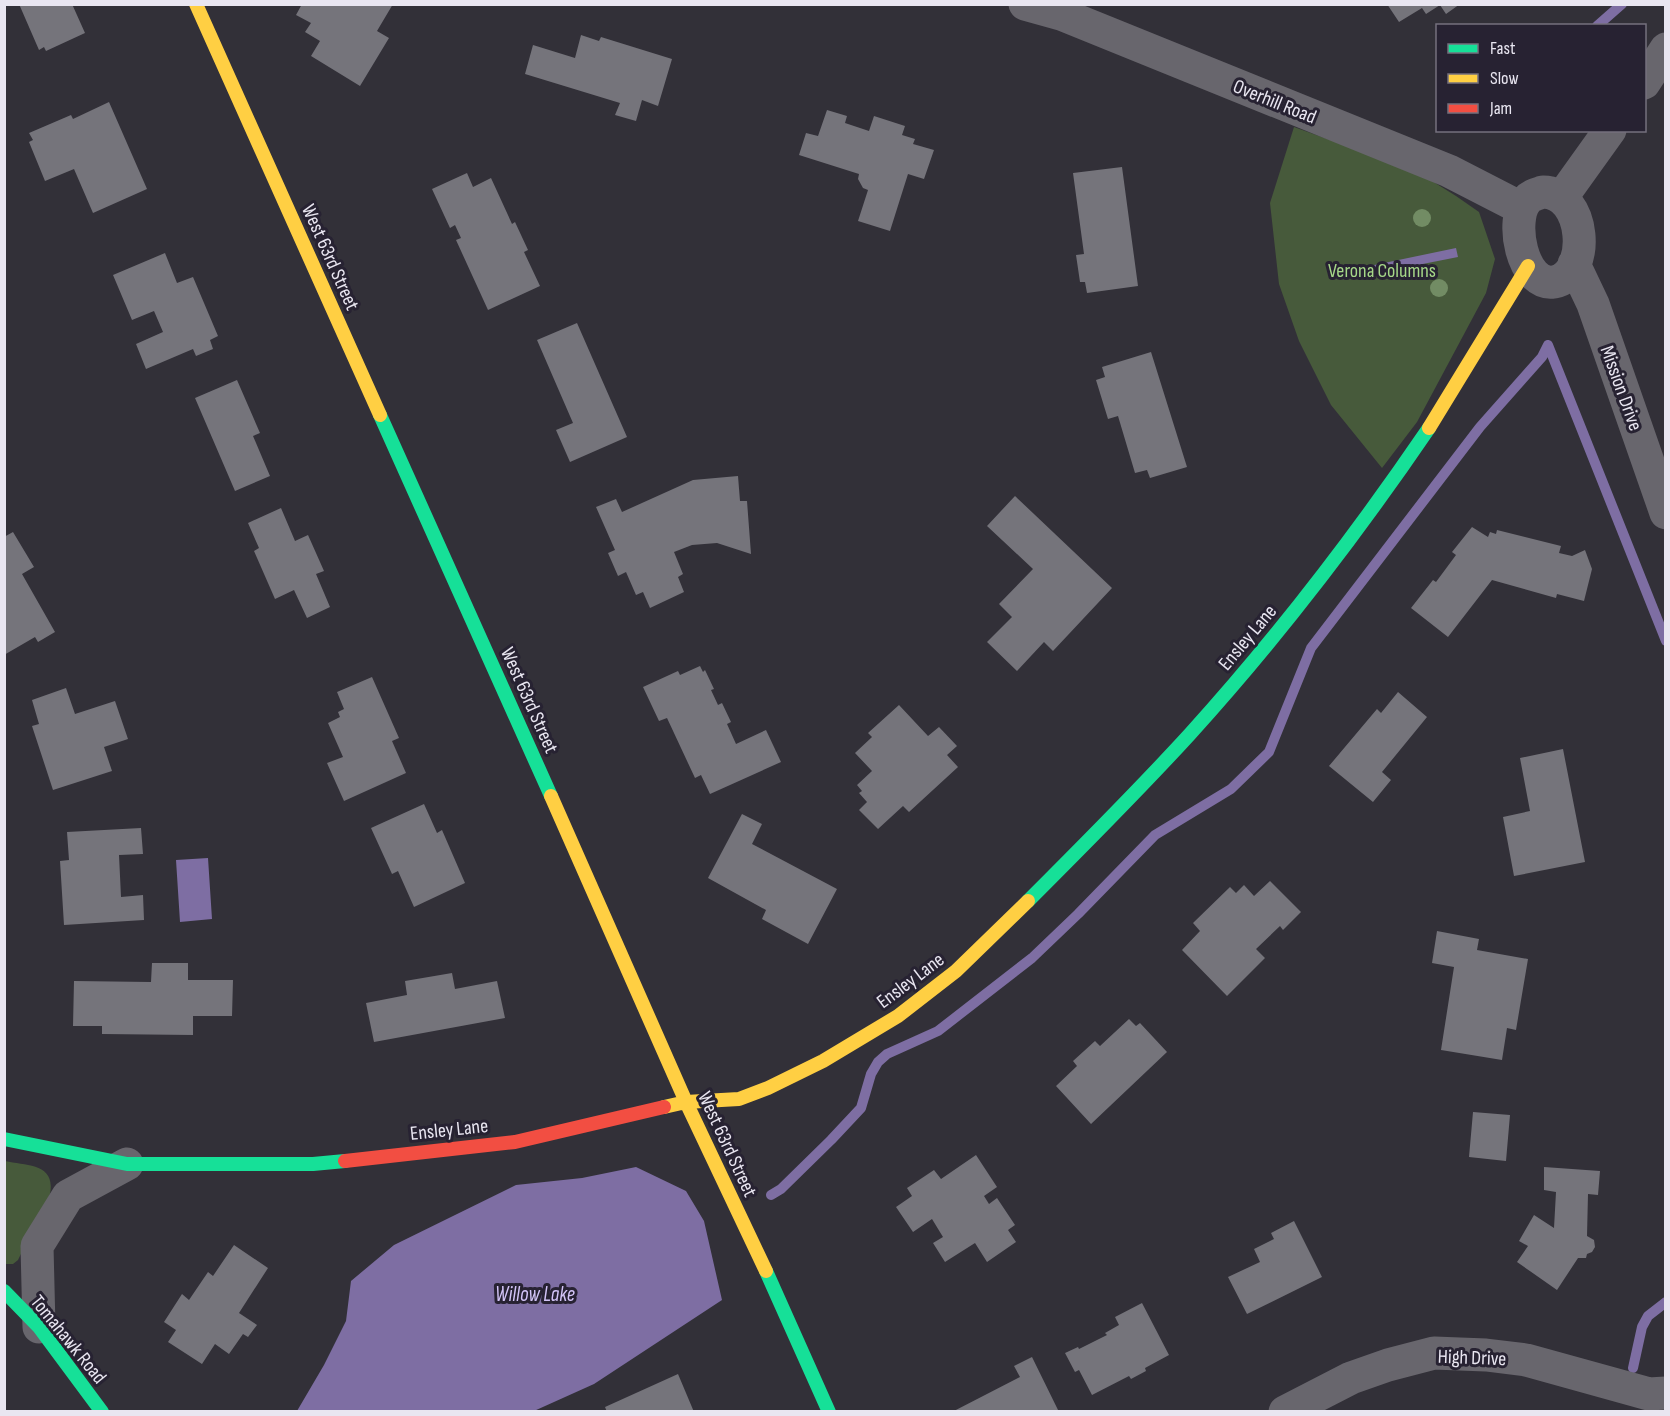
<svg xmlns="http://www.w3.org/2000/svg" width="1670" height="1416" font-family="'Sofia Sans Condensed',sans-serif">
<style>
.green{fill:#475a3b}
.water{fill:#7e6ea3}
.lines{fill:none;stroke-linecap:round;stroke-linejoin:round}
.stream{stroke:#7e6ea3;stroke-width:10}
.building{fill:#75747b}
.street{stroke:#68666d;stroke-width:33}
.fast{stroke:#16e098;stroke-width:14}
.slow{stroke:#ffcf43;stroke-width:14}
.jam{stroke:#f24e42;stroke-width:14}
.tree{fill:#728c64}
.labels{text-anchor:middle;stroke-width:6;stroke-linejoin:round;paint-order:stroke}
.street-label{font-size:20px;fill:#e9e6f1;stroke:#272232}
.park-label{font-size:20px;fill:#a6d888;stroke:#272232}
.water-label{font-size:21px;font-style:italic;fill:#d3c4f7;stroke:#272232}
</style>
<rect width="100%" height="100%" fill="#323038"/>
<path class="green" d="M1294,127L1416,171L1456,196L1479,212L1495,259L1486,293L1417,422L1382,468L1331,405L1299,341L1279,284L1270,203Z
M5,1161C27,1166 56,1163 50,1194L18,1260L13,1264H5Z"/>
<path class="water" d="M1456,248L1458,257L1362,276L1360,268Z
M208,858L212,919L180,922L176,860Z
M636,1167L686,1191L704,1221L722,1300L594,1384L534,1411H297L324,1365L346,1321L351,1281L394,1245L516,1185L582,1178Z"/>
<g class="lines">
<path class="stream" d="M1597,26L1622,4
M1548,345L1666,641
M771,1195L781,1189L831,1140L861,1108L871,1074L878,1062L887,1054L938,1031L1032,958L1078,914L1155,835L1231,789L1269,752L1311,648L1480,427L1542,357L1548,345
M1633,1368L1642,1327L1648,1316L1666,1302"/>
</g>
<path class="building" d="M19,4H72L85,33L46,51L44,47L39,50Z
M302,4H393L377,31L389,38L360,86L311,56L320,41L305,32L311,23L296,15Z
M1387,4H1460L1446,14L1440,5L1426,14L1422,8L1399,22Z
M581,35L599,41L601,37L672,59L658,106L642,100L636,121L615,115L620,103L525,74L533,45L575,58Z
M109,102L147,189L93,213L74,169L45,181L29,142L33,140L29,133L71,115L73,119Z
M827,110L847,116L845,123L869,131L874,116L905,126L902,135L915,139L913,144L934,150L924,179L908,174L890,231L858,221L868,190L863,188L858,179L859,174L799,155L806,133L818,136Z
M1122,167L1138,286L1087,293L1085,282H1080L1076,255L1084,254L1073,173Z
M467,173L473,187L491,178L512,224L515,222L528,250L524,252L540,286L488,310L456,240L461,238L455,225L450,228L432,189Z
M165,253L177,283L193,277L218,336L210,340L213,349L196,356L193,349L146,369L136,344L163,332L154,311L132,320L113,275Z
M577,323L627,437L570,462L556,430L573,423L537,340Z
M1151,352L1187,467L1150,478L1147,470L1135,473L1118,416L1108,419L1096,380L1105,377L1102,367Z
M237,380L260,433L253,436L270,476L235,491L195,398Z
M738,476L740,501H747L751,554L717,543L692,545L674,552L683,574L678,577L684,592L650,608L643,592L636,595L626,572L618,576L608,553L615,550L596,507L616,499L622,512L693,480Z
M1015,496L1112,588L1053,651L1044,642L1017,671L987,642L1012,617L999,604L1033,569L987,526Z
M281,508L295,541L308,535L324,571L316,574L330,607L307,618L294,590L275,599L254,551L259,548L248,523Z
M1472,527L1488,537L1490,532L1496,534L1497,530L1561,546L1559,553L1572,556L1585,550L1592,569L1584,601L1557,594L1556,598L1492,580L1448,637L1411,608L1433,580L1436,582L1456,555L1452,552Z
M13,532L34,567L22,574L55,632L38,642L35,637L4,655V537Z
M700,666L703,672L705,670L714,689L711,690L718,705L722,703L731,722L727,724L736,744L766,730L781,762L710,794L701,775L695,778L667,718L659,721L643,687L678,671L680,675Z
M372,677L399,738L392,741L406,773L344,801L327,763L343,757L328,723L340,717L338,712L344,709L337,692Z
M66,688L75,714L115,701L128,739L104,747L112,771L53,790L32,726L39,724L32,700Z
M1398,692L1427,717L1382,772L1391,780L1373,802L1329,766L1377,709L1381,713Z
M899,705L928,736L939,727L957,746L947,755L958,767L909,812L903,806L878,829L859,810L867,802L859,793L862,791L857,785L872,771L855,753L872,737L868,733Z
M1563,749L1585,862L1514,876L1503,817L1530,811L1520,758Z
M424,804L437,833L442,830L465,883L414,907L398,871L392,874L371,828Z
M742,814L762,824L752,844L837,889L808,944L762,919L766,910L708,878Z
M141,828L143,854L119,855L121,897L143,895L144,920L64,925L60,861L69,860L67,832Z
M1270,881L1301,912L1283,930L1280,926L1256,949L1265,958L1227,996L1182,950L1200,931L1193,923L1230,887L1236,893L1244,885L1254,896Z
M1437,931L1479,939L1477,950L1528,959L1516,1030L1507,1028L1502,1060L1441,1050L1454,967L1432,963Z
M152,963H188V980H233L232,1016H193V1035L102,1034V1026H73L74,981L151,982Z
M452,973L455,989L497,981L505,1018L374,1042L366,1003L407,995L405,981Z
M1129,1019L1136,1026L1140,1023L1167,1052L1091,1124L1056,1086L1077,1066L1073,1061L1095,1041L1100,1046Z
M1473,1112L1510,1115L1506,1161L1469,1157Z
M976,1155L997,1187L984,1196L989,1204L997,1198L1015,1225L1008,1230L1016,1242L987,1262L975,1243L945,1262L933,1243L943,1237L932,1219L913,1232L896,1207L912,1196L907,1188L934,1170L941,1179Z
M1544,1167L1600,1171L1598,1195L1588,1194L1587,1236L1594,1240L1595,1247L1592,1252L1587,1254L1586,1258H1578L1557,1290L1517,1262L1528,1246L1519,1241L1534,1215L1554,1228L1556,1192L1544,1190Z
M1294,1221L1322,1277L1247,1314L1228,1277L1260,1262L1254,1249L1274,1239L1271,1233Z
M234,1245L268,1268L239,1313L257,1325L248,1337L243,1334L229,1354L215,1344L202,1364L168,1342L176,1330L164,1322L182,1294L189,1300L208,1272L213,1276Z
M1142,1303L1169,1355L1145,1368L1146,1371L1131,1379L1129,1376L1092,1395L1079,1370L1075,1372L1065,1353L1078,1347L1079,1349L1107,1335L1105,1333L1119,1325L1115,1317Z
M1032,1357L1059,1412H952L1020,1377L1014,1366Z
M678,1374L694,1412H607L605,1407Z"/>
<g class="lines">
<path class="street" d="M1025,4L1061,14L1449,171L1521,208
M1644,83L1666,49
M1543,192C1586,192 1592,275 1554,282C1522,287 1509,219 1527,200C1531,195 1537,194 1543,192Z
M1562,197L1610,130
M1574,264L1593,304L1666,513
M39,1327L37,1246L68,1196L127,1164
M1285,1412L1351,1378L1388,1365L1434,1353L1486,1355L1526,1360L1649,1394L1666,1393"/>
<path class="fast" d="M380,415L551,796
M1028,901C1083,846 1138,791 1190,734C1277,638 1356,535 1429,428
M4,1139L127,1164H313L345,1161
M766,1271L829,1412
M4,1291L39,1327L102,1412"/>
<path class="slow" d="M196,4L380,415
M1429,428L1528,266
M551,796L686,1102L766,1271
M664,1107L686,1102L739,1099L768,1088L823,1061L898,1016L956,971L1028,901"/>
<path class="jam" d="M345,1161L515,1142L664,1107"/>
</g>
<g class="tree">
<circle cx="1422" cy="218" r="9"/>
<circle cx="1439" cy="288" r="9"/>
</g>
<g class="labels">
<g class="street-label">
<text transform="translate(1275 101) rotate(22)" y="7">Overhill Road</text>
<text transform="translate(331 257) rotate(66)" y="7">West 63rd Street</text>
<text transform="translate(1622 388) rotate(70)" y="7">Mission Drive</text>
<text transform="translate(1247 637) rotate(-50)" y="7">Ensley Lane</text>
<text transform="translate(530 700) rotate(66)" y="7">West 63rd Street</text>
<text transform="translate(910 980) rotate(-37)" y="7">Ensley Lane</text>
<text transform="translate(449 1129) rotate(-6)" y="7">Ensley Lane</text>
<text transform="translate(728 1144) rotate(65)" y="7">West 63rd Street</text>
<text transform="translate(69 1339) rotate(51)" y="7">Tomahawk Road</text>
<text transform="translate(1472 1357) rotate(2)" y="7">High Drive</text>
</g>
<g class="park-label">
<text x="1382" y="277">Verona Columns</text>
</g>
<g class="water-label">
<text x="535" y="1301">Willow Lake</text>
</g>
</g>
<rect width="1670" height="1416" fill="none" stroke="#e9e6f1" stroke-width="12"/>
<rect x="1436" y="24" width="210" height="108" fill="#272232" stroke="#75707e" stroke-width="1.5"/>
<rect x="1448" y="44" width="30" height="9" fill="#16e098" stroke="#75707e" stroke-width="1.5"/>
<text x="1490" y="54" font-size="18" fill="#e9e6f1">Fast</text>
<rect x="1448" y="74" width="30" height="9" fill="#ffcf43" stroke="#75707e" stroke-width="1.5"/>
<text x="1490" y="84" font-size="18" fill="#e9e6f1">Slow</text>
<rect x="1448" y="104" width="30" height="9" fill="#f24e42" stroke="#75707e" stroke-width="1.5"/>
<text x="1490" y="114" font-size="18" fill="#e9e6f1">Jam</text>
</svg>
